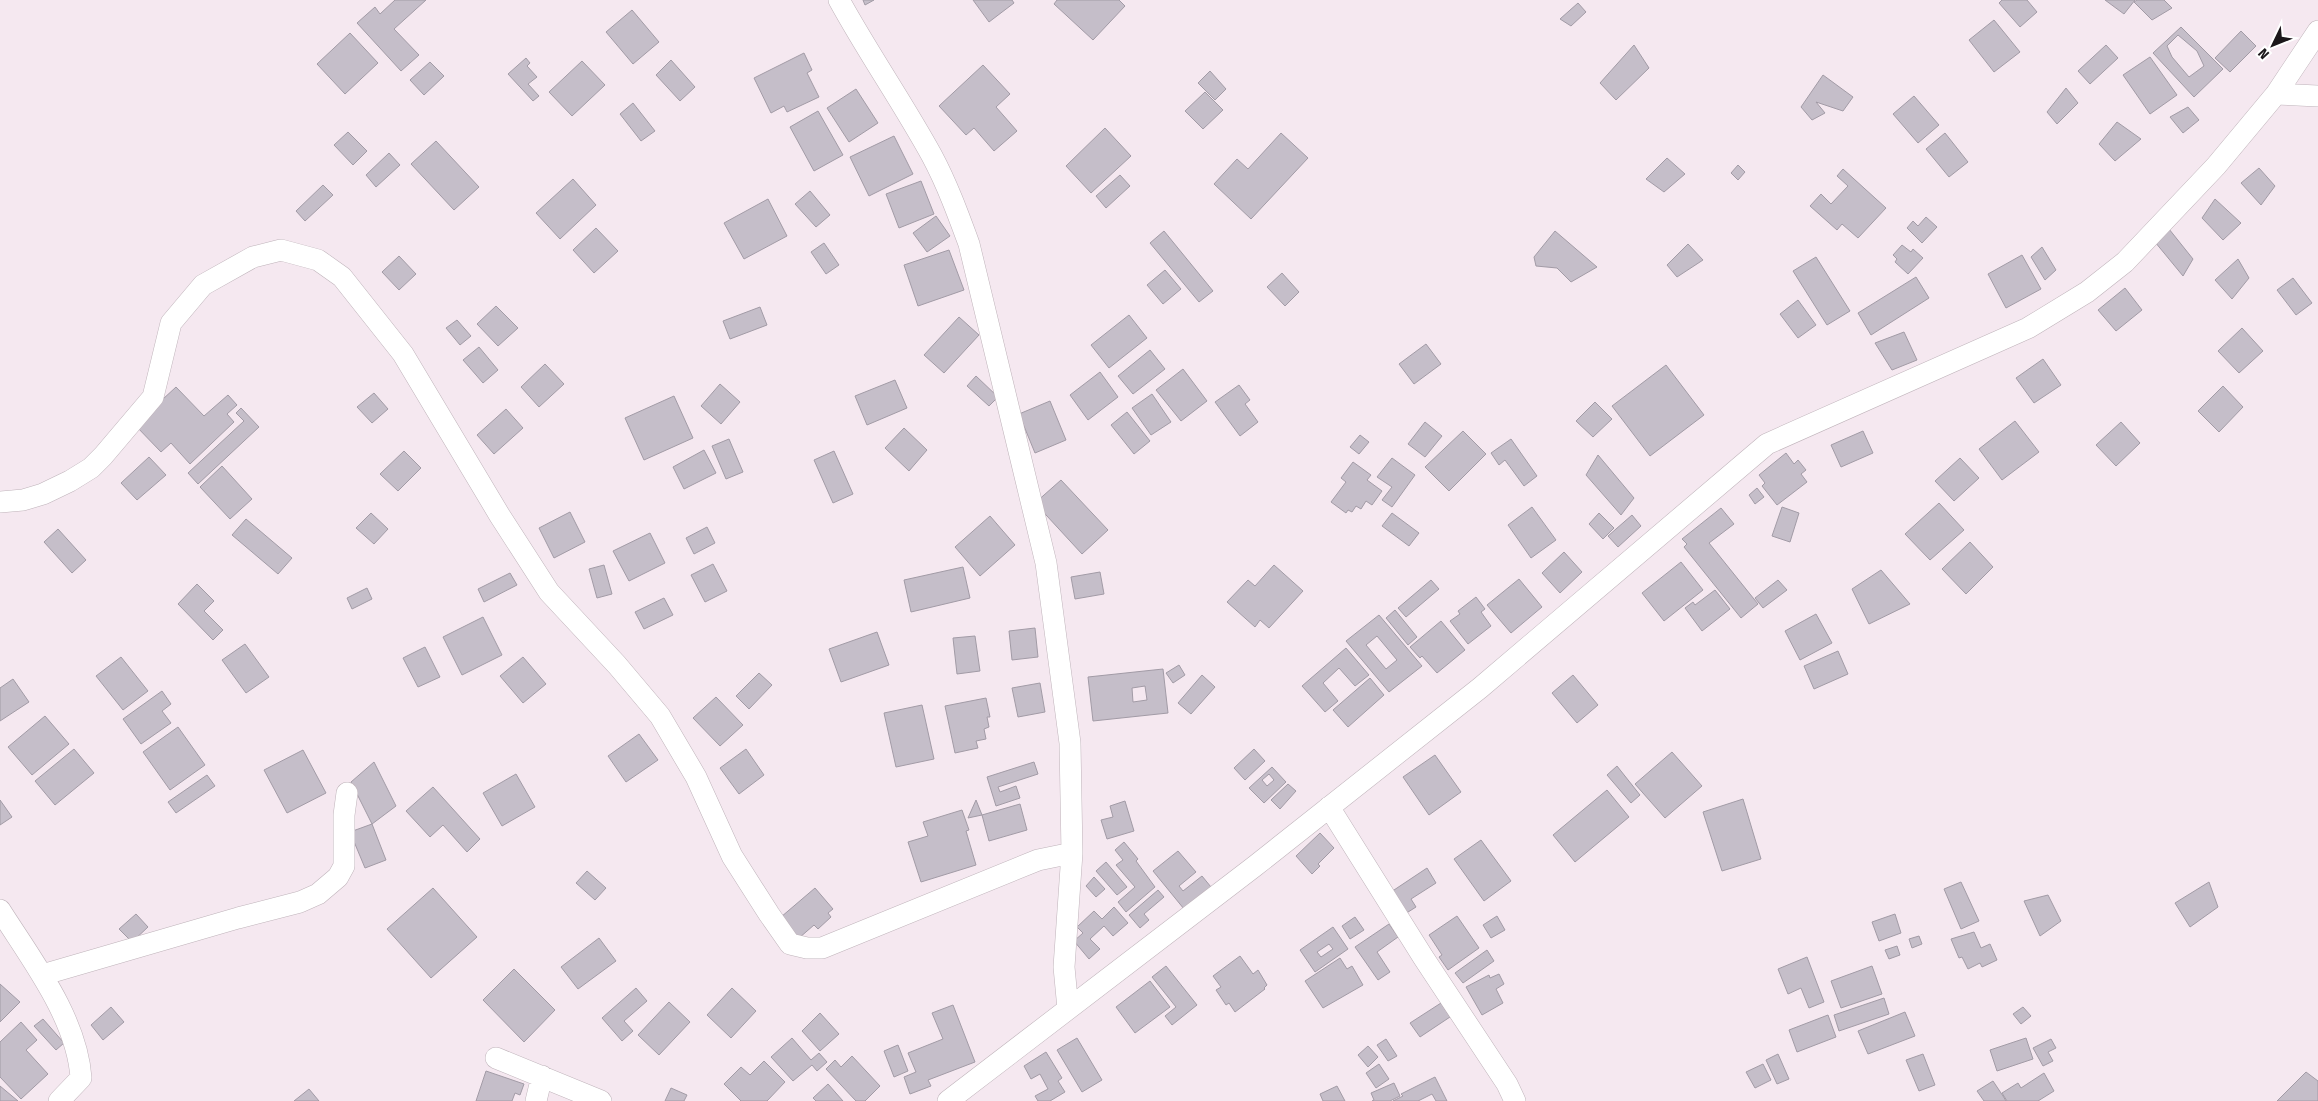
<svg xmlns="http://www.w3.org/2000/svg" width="2318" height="1101" font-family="'Fira Sans Condensed',sans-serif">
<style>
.building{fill:#c5bec9;stroke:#a29ba6;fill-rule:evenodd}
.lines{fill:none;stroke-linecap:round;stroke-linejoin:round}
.minor-casing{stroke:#bfb3ba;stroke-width:22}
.minor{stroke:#fff;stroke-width:21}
</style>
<rect width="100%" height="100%" fill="#f5e8f0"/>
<path class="building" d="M395,0H426L394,29L419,55L401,71L357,23L375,7L380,14Z
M863,0H874L865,5Z
M973,0H1012L1014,3L989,22Z
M1057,0H1119L1125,6L1093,40L1054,4Z
M2002,0H2027L2037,12L2020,27L1999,3Z
M2105,0H2135L2124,14Z
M2137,0H2164L2172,8L2152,20L2134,2Z
M1578,3L1586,12L1571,26L1560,19Z
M632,10L659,42L633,64L606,32Z
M1994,20L2020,52L1994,72L1969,40Z
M2181,27L2223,69L2194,97L2153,53ZM2178,35L2197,51L2204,66L2189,77L2172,57L2167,46Z
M2241,31L2256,46L2230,72L2215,58Z
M350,33L378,63L345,94L317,64Z
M1634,45L1649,68L1616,100L1600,83Z
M2106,45L2118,58L2090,84L2078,71Z
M804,53L812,70L807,73L819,97L787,112L784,106L771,113L754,78Z
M2150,57L2177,95L2150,114L2123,75Z
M526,58L530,63L527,66L537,77L528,84L539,96L533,101L508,74Z
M671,60L695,87L680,101L656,75Z
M582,61L605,85L572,116L549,92Z
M430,62L444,76L424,95L410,80Z
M983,65L1010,94L996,107L1017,131L994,151L974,128L966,135L939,106Z
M1210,71L1226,89L1215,100L1198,83Z
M1823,75L1853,97L1843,111L1816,102L1825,113L1812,120L1801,107Z
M2066,88L2078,103L2057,124L2047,112Z
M856,89L878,123L849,142L827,108Z
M1205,92L1223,110L1203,129L1185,111Z
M1914,96L1939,125L1918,143L1893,114Z
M633,103L655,131L641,141L620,114Z
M2188,107L2199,120L2183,133L2170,117Z
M818,111L843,155L814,171L790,127Z
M2117,122L2141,139L2115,161L2099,144Z
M1105,128L1131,156L1091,193L1066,166Z
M348,132L367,151L353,165L334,145Z
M1281,133L1308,158L1251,219L1214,184L1237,159L1248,169Z
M1945,133L1968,162L1949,177L1926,149Z
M894,136L913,174L869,196L850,157Z
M436,141L479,187L454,210L411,164Z
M389,153L400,165L376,187L366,175Z
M1667,158L1685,174L1664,192L1646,179Z
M1738,165L1745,172L1738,180L1731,173Z
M2259,168L2275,186L2261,205L2241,183Z
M1843,169L1886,208L1858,238L1842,224L1837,230L1810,206L1821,194L1831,204L1848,186L1837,176Z
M1120,175L1130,186L1106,208L1096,196Z
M573,179L596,205L560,239L536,213Z
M921,181L934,214L899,228L886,194Z
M323,185L333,195L305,221L296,211Z
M810,191L830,215L816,227L795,204Z
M768,199L787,236L744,259L724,223Z
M2215,199L2241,223L2223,240L2202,218Z
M936,216L950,236L927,252L913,233Z
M1926,217L1937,227L1922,243L1907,228L1913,221L1918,226Z
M596,228L618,251L594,273L573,250Z
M2169,229L2193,259L2183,276L2155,242Z
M1164,231L1213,291L1199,302L1150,243Z
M1555,231L1597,267L1571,282L1557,268L1536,266L1534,257Z
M824,243L839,265L826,274L811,252Z
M1688,244L1703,260L1677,277L1667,265Z
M1902,245L1911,252L1913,249L1923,258L1908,274L1895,262L1897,259L1893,255Z
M2042,247L2056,270L2045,280L2031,257Z
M949,250L964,290L918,306L904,265Z
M2022,255L2041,289L2006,308L1988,274Z
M399,256L416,274L399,290L382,272Z
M1816,257L1850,311L1827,325L1793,271Z
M2238,259L2249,278L2232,299L2215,280Z
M1165,270L1181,289L1163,304L1147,285Z
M1282,273L1299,292L1285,306L1267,287Z
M1916,277L1929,298L1871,335L1858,313Z
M2293,278L2312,303L2296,315L2277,290Z
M2125,288L2142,310L2116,331L2098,310Z
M1798,300L1816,325L1798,338L1780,314Z
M496,306L518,328L498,346L477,324Z
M760,307L767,325L730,339L723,321Z
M1129,315L1147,338L1109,368L1091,345Z
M959,317L979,335L944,373L924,355Z
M457,320L471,336L460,345L446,328Z
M2242,328L2263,351L2239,373L2218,351Z
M1904,332L1917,360L1892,370L1875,343Z
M1426,344L1441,364L1414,384L1399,364Z
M479,347L498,370L483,383L463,360Z
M1150,350L1165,369L1133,394L1118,376Z
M2043,359L2061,385L2034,403L2016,378Z
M545,364L564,384L539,407L521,387Z
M1666,365L1704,415L1650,456L1612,406Z
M1183,369L1207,401L1181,421L1156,390Z
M1100,372L1118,397L1088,420L1070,395Z
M976,376L998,397L989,406L967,386Z
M895,380L907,408L867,425L855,396Z
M720,384L740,402L721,424L701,406Z
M1239,385L1250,400L1245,404L1258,422L1240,436L1215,402Z
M2223,386L2243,407L2219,432L2198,411Z
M176,387L204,416L228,395L237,405L227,414L234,422L190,464L171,443L161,452L135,425Z
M374,393L388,409L372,423L357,407Z
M1152,394L1171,422L1151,435L1132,408Z
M674,396L693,438L644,460L625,418Z
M1050,401L1066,440L1035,453L1019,414Z
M1595,402L1612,419L1593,437L1576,421Z
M241,408L259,427L198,484L188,473L244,421L236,413Z
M506,409L523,428L494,454L477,435Z
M1127,412L1150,441L1134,454L1111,425Z
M2015,421L2039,452L2002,480L1979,449Z
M1425,422L1442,436L1425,457L1408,444Z
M2121,422L2140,443L2116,466L2096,445Z
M904,428L927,450L909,471L885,448Z
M1463,431L1486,454L1449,491L1425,467Z
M1863,431L1873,453L1841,467L1831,445Z
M1360,435L1369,442L1359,454L1350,447Z
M729,439L743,472L726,479L712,446Z
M1511,439L1537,476L1524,486L1505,460L1499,465L1491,453Z
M704,450L716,473L684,489L673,467Z
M404,451L421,468L398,491L380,474Z
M834,451L853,494L833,503L814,460Z
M1786,453L1794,464L1798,460L1806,470L1801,474L1807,482L1777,505L1762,486L1765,483L1759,475Z
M1598,455L1634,498L1621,515L1586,475Z
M149,457L166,475L137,500L121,483Z
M1392,458L1415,475L1392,507L1382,500L1392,487L1377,477Z
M1960,458L1979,478L1954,501L1935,481Z
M1353,462L1371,475L1367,480L1382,491L1372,505L1366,501L1361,509L1356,506L1352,512L1348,510L1346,513L1331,502L1346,482L1341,478Z
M222,466L252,499L230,519L200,487Z
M1061,480L1108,530L1082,554L1035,503Z
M1757,488L1764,497L1755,504L1749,495Z
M1939,503L1964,530L1930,560L1905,534Z
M1532,507L1556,540L1531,558L1508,525Z
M1782,507L1799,513L1790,542L1772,536Z
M1721,508L1734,524L1709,543L1758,604L1741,618L1684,547L1687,544L1682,539Z
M570,512L585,542L554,558L539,528Z
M371,513L388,529L374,544L356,528Z
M1392,513L1419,533L1409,546L1382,526Z
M1599,513L1614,528L1603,539L1589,524Z
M1632,515L1641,526L1618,547L1608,536Z
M990,516L1015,545L980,576L955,547Z
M246,519L292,558L278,574L232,535Z
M707,527L715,543L694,554L686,538Z
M58,529L86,560L72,573L44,542Z
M650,533L665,563L629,581L613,551Z
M1970,542L1993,567L1966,594L1942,569Z
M1564,552L1582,572L1560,593L1542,573Z
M1681,562L1703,590L1664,621L1642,593Z
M713,564L727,591L705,602L691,575Z
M604,565L612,594L597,598L589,569Z
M1274,565L1303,591L1269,628L1260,620L1255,627L1227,602L1248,580L1255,586Z
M963,567L970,598L911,612L904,580Z
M1881,570L1910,604L1869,624L1852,589Z
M1100,572L1104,594L1075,599L1071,577Z
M510,573L517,585L484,602L478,589Z
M1519,579L1542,607L1511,633L1487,605Z
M1431,580L1439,589L1406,617L1398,608Z
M1778,580L1787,590L1763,608L1755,598Z
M197,584L214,601L204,611L223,630L213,640L178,604Z
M367,588L372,599L352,609L347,598Z
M1715,590L1730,609L1702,631L1685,608L1693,602L1695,605Z
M1476,597L1485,609L1481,612L1491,626L1468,644L1450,621L1460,614L1458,611Z
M664,598L673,615L644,629L635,612Z
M1395,610L1417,637L1408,645L1386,618Z
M1816,614L1832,643L1800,660L1785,631Z
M1379,615L1422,666L1389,692L1346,641ZM1377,636L1397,660L1386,669L1366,645Z
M483,617L502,655L462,675L443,637Z
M1441,621L1465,650L1437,673L1422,656L1420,658L1410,647Z
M1035,628L1038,657L1012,660L1009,631Z
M877,632L889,665L841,682L829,649Z
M975,636L980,671L957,674L953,638Z
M245,644L269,677L246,693L222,660Z
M425,647L440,677L418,687L403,658Z
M1346,648L1369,675L1355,686L1339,668L1323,683L1338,701L1325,712L1302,686Z
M1838,651L1848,674L1814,689L1804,666Z
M121,657L148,691L123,710L96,676Z
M523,657L546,684L523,703L500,676Z
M1179,665L1185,675L1173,683L1166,673Z
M1163,669L1168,713L1093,721L1088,677ZM1145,686L1147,700L1133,702L1132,688Z
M759,673L772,685L749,709L736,696Z
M1202,675L1215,687L1191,714L1178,703Z
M1573,675L1598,705L1577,723L1552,693Z
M1370,678L1384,695L1348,727L1333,710Z
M13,679L29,702L0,721V688Z
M1040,683L1045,712L1018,717L1012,688Z
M162,691L171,704L162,711L171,723L141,744L123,719Z
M716,697L743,725L720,746L693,718Z
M986,698L990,717H987L989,727L984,729L986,739L976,741L978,748L955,753L945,706Z
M922,705L934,759L896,767L884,713Z
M45,716L69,744L32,775L8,747Z
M178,727L205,765L170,790L143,752Z
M639,734L658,760L626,782L608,756Z
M74,749L94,773L55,805L35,781Z
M746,749L764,775L739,794L720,768Z
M1254,749L1265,761L1245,780L1234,768Z
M303,750L326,793L287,813L264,770Z
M1672,752L1702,786L1665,818L1635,784Z
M1435,755L1461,792L1429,815L1403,777Z
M374,762L396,806L372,824L351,782Z
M1034,762L1038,774L998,787L1000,792L1016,786L1020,798L996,806L987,777Z
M1617,766L1640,795L1631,803L1607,775Z
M1272,767L1286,782L1264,803L1249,788ZM1269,774L1274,780L1267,786L1262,780Z
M516,774L535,807L502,826L483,793Z
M207,775L215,786L176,813L168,802Z
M1288,784L1296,791L1280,809L1271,800Z
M433,787L480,839L467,852L443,825L430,837L406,811Z
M1607,790L1629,817L1575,862L1553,835Z
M1743,799L1761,859L1722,871L1703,812Z
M0,800L12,817L0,825Z
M976,800L982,815L968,818Z
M1125,801L1134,831L1107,839L1101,820L1113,817L1110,806Z
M1020,804L1027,830L989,841L982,815Z
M962,810L969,830L966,831L976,865L921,882L908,842L928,836L923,822Z
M372,824L386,860L365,868L350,832Z
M1320,833L1334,848L1318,864L1320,866L1312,874L1296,856Z
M1481,840L1511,881L1484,901L1454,859Z
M1124,842L1138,859L1136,861L1155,887L1126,912L1118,902L1135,887L1116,865L1123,860L1115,850Z
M1178,851L1196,872L1179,886L1183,891L1202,876L1211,887L1184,909L1153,871Z
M1106,862L1127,887L1117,895L1096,871Z
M1427,868L1436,883L1411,899L1416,907L1405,914L1391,892Z
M587,871L606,888L595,900L576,883Z
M1094,877L1105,889L1096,897L1086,886Z
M1961,882L1979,921L1961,929L1944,889Z
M2209,882L2218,907L2190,927L2175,903Z
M433,888L477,937L431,978L387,929Z
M815,888L833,909L828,913L831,917L818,929L814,925L799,938L781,917Z
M1158,890L1164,897L1144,914L1149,920L1140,928L1129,915Z
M2048,895L2061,921L2040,936L2024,901Z
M1114,907L1128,923L1113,936L1104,926L1090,939L1100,949L1089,959L1074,941L1083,933L1077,927L1094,911L1102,919Z
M136,914L148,927L132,942L119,929Z
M1895,914L1901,933L1879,941L1872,922Z
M1457,916L1479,948L1448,970L1439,957L1442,955L1429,935Z
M1497,916L1505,930L1491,938L1483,925Z
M1355,917L1364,930L1350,939L1342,926Z
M1389,924L1398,937L1377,952L1390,972L1378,980L1355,947Z
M1333,927L1348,949L1315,972L1300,950ZM1329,944L1333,949L1321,957L1317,952Z
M1974,932L1981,948L1990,944L1997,960L1982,967L1980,963L1968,969L1962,957L1959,958L1951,939Z
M1919,936L1922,944L1912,948L1909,939Z
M599,938L616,961L578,989L561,967Z
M1897,946L1900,955L1889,959L1885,950Z
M1487,950L1494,961L1463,983L1455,973Z
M1240,956L1253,974L1258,970L1267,985L1264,988L1265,989L1235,1012L1229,1003L1226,1005L1216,990L1221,987L1213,976Z
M1807,957L1824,1002L1809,1008L1801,988L1788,994L1778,969Z
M1340,958L1347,969L1352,966L1363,985L1323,1008L1305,981Z
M1166,966L1197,1005L1172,1025L1165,1016L1176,1007L1152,977Z
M1872,966L1882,994L1841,1008L1831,981Z
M514,969L555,1010L524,1042L483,1000Z
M1499,974L1504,984L1496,989L1503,1003L1482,1015L1466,987L1489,975L1490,978Z
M1150,981L1170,1007L1135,1033L1116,1007Z
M0,984L20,1002L0,1022Z
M636,988L647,1001L624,1021L633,1031L622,1041L602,1018Z
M732,988L756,1011L731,1038L707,1015Z
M1884,998L1889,1014L1839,1031L1834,1015Z
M669,1002L690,1022L659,1055L638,1035Z
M1441,1003L1450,1017L1420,1037L1410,1023Z
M953,1005L975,1062L928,1080L931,1086L910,1094L904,1077L916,1072L908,1053L943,1039L932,1013Z
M111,1007L124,1022L103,1040L91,1025Z
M2023,1007L2031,1016L2021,1024L2013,1014Z
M1905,1012L1915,1036L1868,1054L1858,1031Z
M820,1013L839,1034L820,1051L802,1031Z
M1828,1015L1836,1037L1797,1052L1789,1030Z
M43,1019L64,1043L56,1050L34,1026Z
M21,1022L37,1040L26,1050L48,1074L21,1099L0,1077V1042Z
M792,1038L811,1060L819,1053L827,1062L817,1071L812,1065L793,1081L771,1057Z
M1077,1038L1102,1080L1082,1092L1057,1050Z
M2026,1038L2033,1059L1997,1071L1990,1050Z
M1386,1039L1397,1056L1388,1061L1377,1045Z
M2051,1039L2056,1048L2048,1052L2053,1061L2043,1066L2033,1048Z
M898,1045L908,1071L894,1077L884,1051Z
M1368,1046L1378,1057L1368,1067L1358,1055Z
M1046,1052L1062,1078L1058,1081L1065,1092L1050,1101H1038L1035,1096L1048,1089L1040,1074L1031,1079L1024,1066Z
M1778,1054L1789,1079L1777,1084L1766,1060Z
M1923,1054L1935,1085L1919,1091L1906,1060Z
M852,1056L880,1086L865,1101H856L826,1069L835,1060L841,1067Z
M764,1061L785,1082L767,1101H741L724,1084L741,1067L750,1075Z
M1379,1064L1389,1079L1376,1088L1366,1073Z
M1763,1064L1771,1080L1755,1088L1746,1072Z
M486,1071L524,1084L520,1095L515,1093L512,1101H476Z
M2306,1072L2318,1081V1101H2277Z
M2044,1073L2054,1091L2038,1101H2007L2002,1093L2018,1083L2021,1088Z
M1435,1077L1447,1101H1436L1432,1094L1418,1101H1393L1403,1096L1401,1094Z
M1993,1081L2003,1096L2006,1101H1984L1977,1091Z
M1394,1083L1400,1096L1390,1101H1372L1374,1100L1371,1093Z
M828,1084L843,1101H816L813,1098Z
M0,1086L18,1101H0Z
M1337,1086L1345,1101H1323L1320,1094Z
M671,1088L687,1095L684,1101H665Z
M309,1089L319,1101H294Z"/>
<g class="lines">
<g class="minor-casing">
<path id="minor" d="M839,0C868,53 903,103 932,156C947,184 958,214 969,244L1046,563L1070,743L1072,853L1064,967L1068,1009
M2276,94L2318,96
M0,502L23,500L43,494L70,481L91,468L103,456L153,397L171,323L203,285L253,257L281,250L318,260L342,277L403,354L500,516L549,592L617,665L660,716L696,777L732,856L769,914L790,944L807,948H822L1038,860L1072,853
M1329,807L1423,957L1507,1084L1515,1101
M0,910C31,959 77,1018 81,1078L59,1101
M42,975L238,918L300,902L318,894L338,877L344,866V815L347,793
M496,1058L601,1101
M536,1101L542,1076
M948,1101L1255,866L1480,688L1767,444L2028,328L2087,292L2125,262L2216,166L2276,94L2318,31"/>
</g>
<use href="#minor" class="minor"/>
</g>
<g transform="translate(2273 45) rotate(227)" stroke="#ffffff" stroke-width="4" paint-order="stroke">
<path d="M0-4L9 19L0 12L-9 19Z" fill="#1b171a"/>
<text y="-8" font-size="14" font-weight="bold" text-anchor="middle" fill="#1b171a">N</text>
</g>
</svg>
